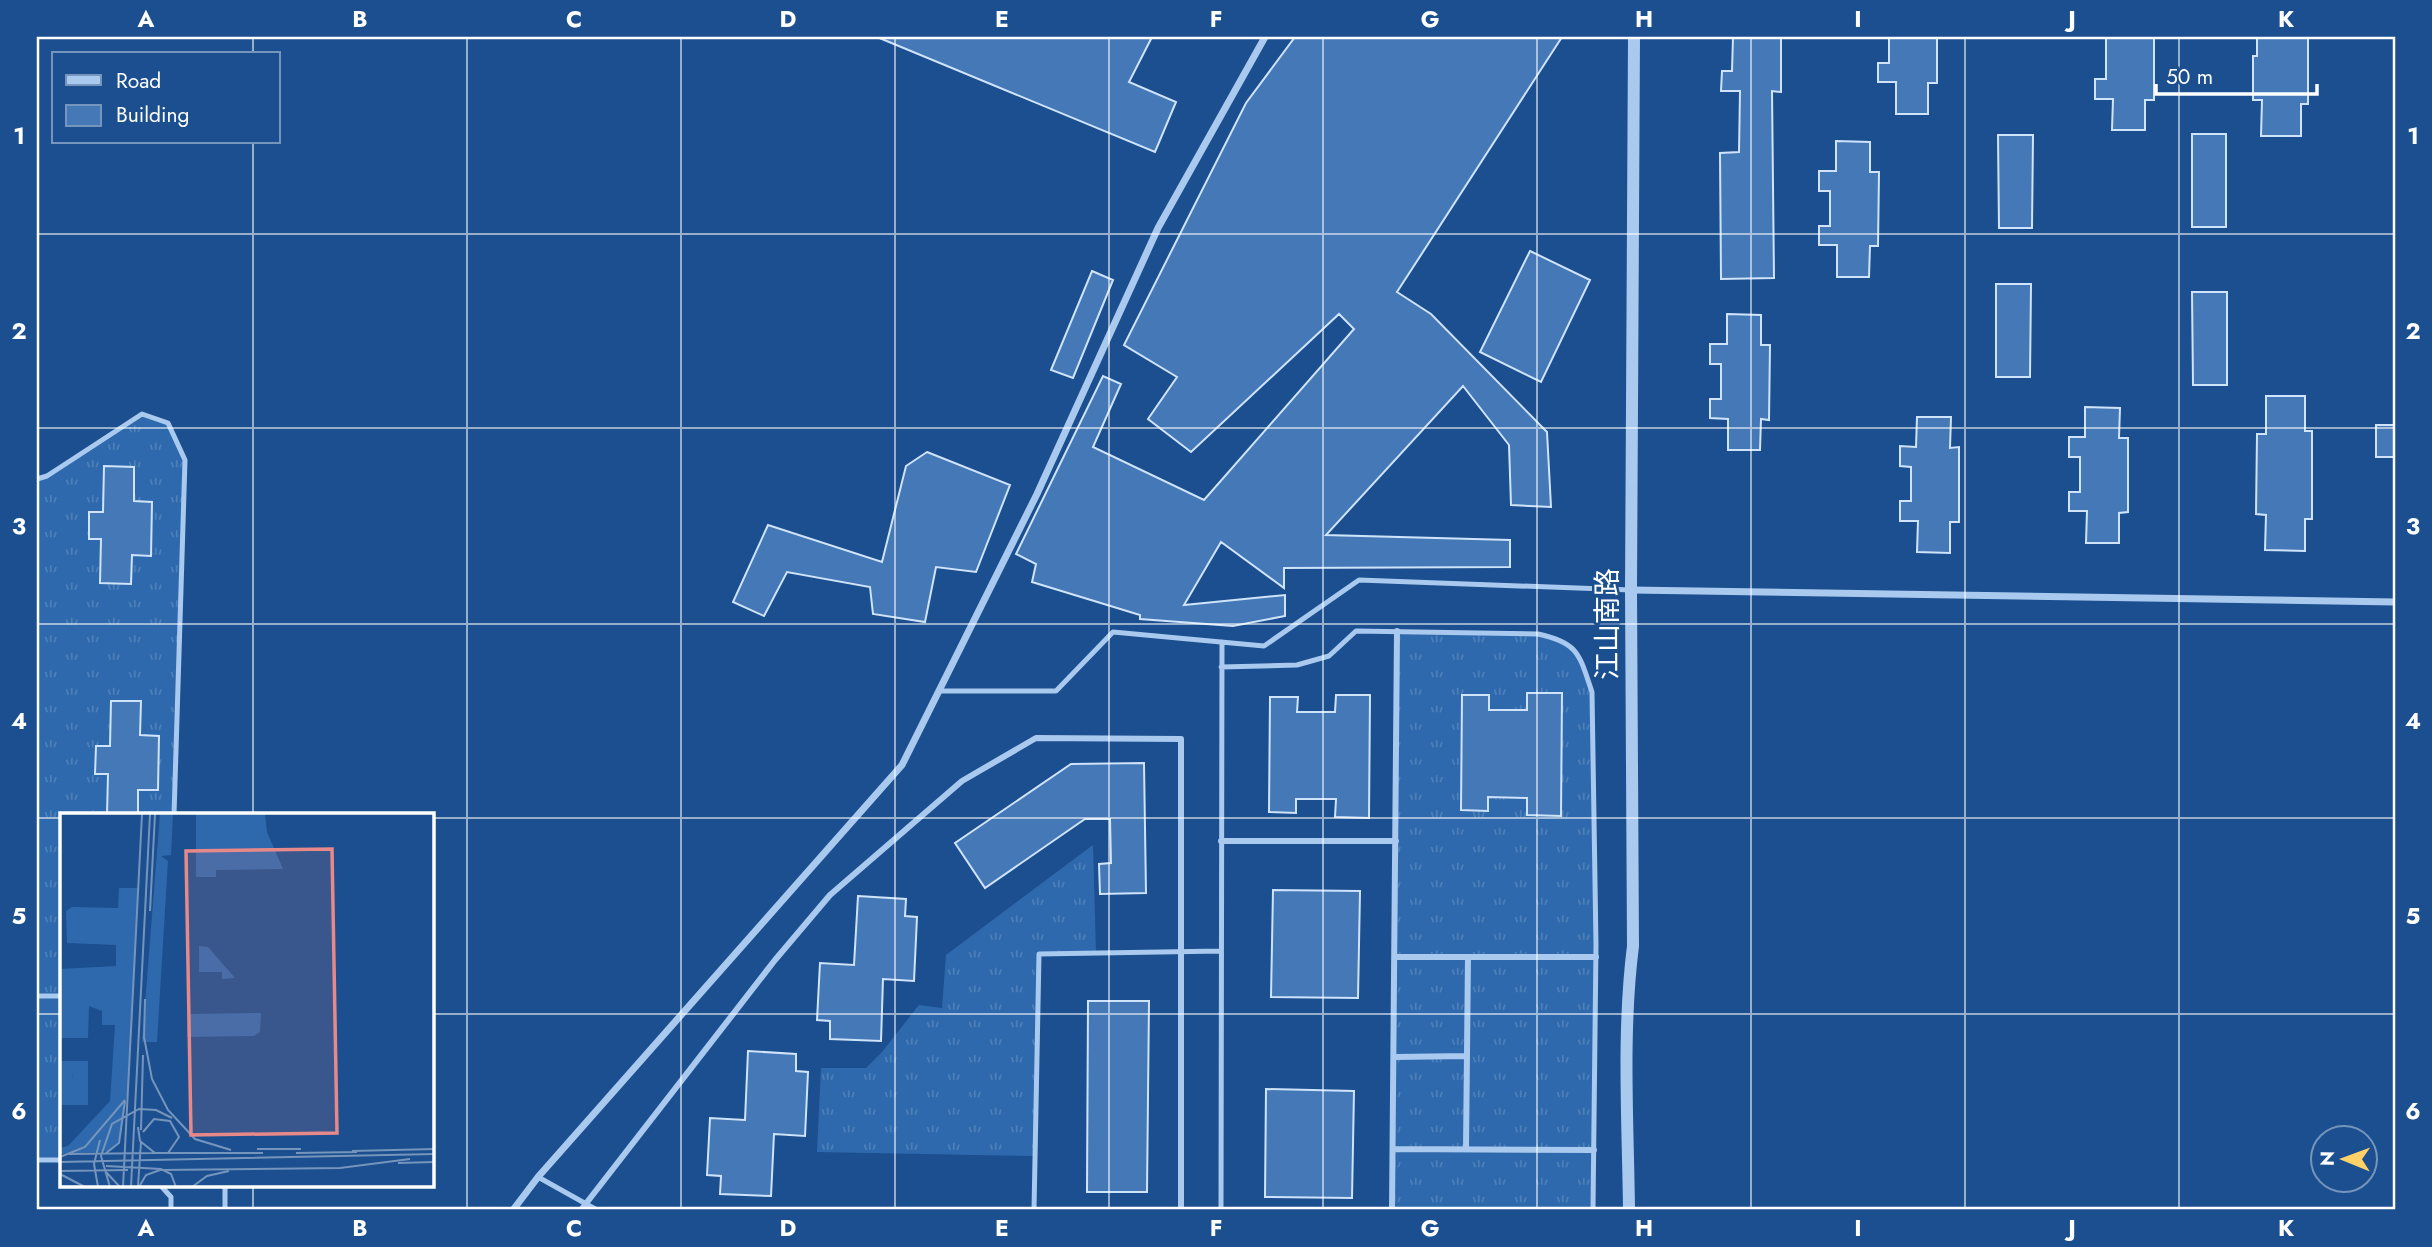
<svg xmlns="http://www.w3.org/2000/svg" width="2432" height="1247" font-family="Jost,'Noto Sans SC',sans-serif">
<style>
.grass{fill:url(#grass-tufts)}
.building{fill:#4478b7;stroke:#cfe3fa;stroke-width:2}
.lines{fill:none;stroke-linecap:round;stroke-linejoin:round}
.service{stroke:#a9c9ee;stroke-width:5}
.pedestrian{stroke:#a9c9ee;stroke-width:6}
.minor{stroke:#a9c9ee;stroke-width:7}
.tertiary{stroke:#a9c9ee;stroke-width:12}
.grid{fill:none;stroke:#fff;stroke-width:2;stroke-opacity:0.55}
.labels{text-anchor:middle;stroke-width:5;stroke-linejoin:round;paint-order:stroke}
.street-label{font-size:28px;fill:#fff;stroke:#1b4f8f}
.inset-road{fill:none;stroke:#7695bc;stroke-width:2}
.view{fill:#e88989;fill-opacity:0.15;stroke:#e88989;stroke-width:3.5}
.inset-edge{fill:none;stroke:#fff;stroke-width:3.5}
.neatline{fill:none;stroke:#fff;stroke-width:2.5}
.grid-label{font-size:23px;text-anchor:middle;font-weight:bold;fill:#fff}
</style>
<defs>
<pattern id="grass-tufts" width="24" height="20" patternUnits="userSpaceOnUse" patternTransform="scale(1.75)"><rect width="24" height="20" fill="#2e69ad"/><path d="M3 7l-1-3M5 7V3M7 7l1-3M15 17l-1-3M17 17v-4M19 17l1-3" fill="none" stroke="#4d80b9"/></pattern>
</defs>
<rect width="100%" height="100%" fill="#1b4f8f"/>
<path class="grass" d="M142,414L168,423L185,460L174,815H61V1160H37V479Z
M1397,631L1538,634C1579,643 1579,654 1592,692L1596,957L1593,1210H1392Z
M1093,845L1096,953L1039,954L1035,1156L817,1152L821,1068H866L882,1052L919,1005L942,1008L946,955Z"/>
<path class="building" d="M877,37H1152L1129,82L1176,102L1155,152Z
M1295,37H1562L1397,292L1431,314L1547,432L1551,507L1511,505L1509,445L1463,386L1326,535L1510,540V567L1284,568V588L1221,542L1184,605L1285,595V616L1233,626L1140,619V615L1032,582L1036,564L1016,554L1103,376L1121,384L1093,447L1204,500L1354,329L1339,314L1191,452L1148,419L1177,377L1124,345L1246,103Z
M1733,37H1781V92L1772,91L1774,278L1721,279L1720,153L1739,152L1740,91H1721L1722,71H1732Z
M1889,37H1937V83H1928V114H1896V82H1878V63H1889Z
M2106,37H2154V100H2145V130H2112L2113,99H2095V79H2106Z
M2257,37H2308V104H2301V136H2261L2262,100H2253V56H2257Z
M2192,134H2226V227H2192Z
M1998,135H2033L2032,228H1999Z
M1836,141L1870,142V172H1879L1878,246H1870L1869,277H1837V245H1819V226H1830V191H1819V171H1836Z
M1530,251L1590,280L1541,382L1480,352Z
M1092,271L1113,280L1073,378L1051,370Z
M1996,284H2031L2030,377H1996Z
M2192,292H2227V385H2193Z
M1727,314L1761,315V345H1770L1769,420L1761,419L1760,450H1728V419L1710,418V399H1721V364H1710V344H1727Z
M2266,396H2305V431H2312V519H2305V551L2265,550L2266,515L2256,514L2257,434H2266Z
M2085,407L2120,408L2119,438H2128V512L2119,513V543H2086L2087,511H2069V492H2080V457H2069V437H2085Z
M1917,417H1951L1950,448L1959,447V522H1950V553L1917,552L1918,521H1900V501H1911V467L1900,466V446L1916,447Z
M2376,425H2395V457H2376Z
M927,452L1010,485L976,572L936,567L925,622L873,614L870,587L787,572L764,616L733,602L768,525L882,562L906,466Z
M104,466L134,467V501L152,502L151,556L132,555L131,584L100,583L101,539H89V512H103Z
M1527,693H1562L1561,816L1527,815V798L1488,797V811L1461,810L1462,695H1489V710H1527Z
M1336,695H1370L1369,818L1335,817L1336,799H1296V813L1269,812L1270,697H1298L1297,712H1335Z
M111,701H141L140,735L159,736L158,790H138V815H107L108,774H95L96,746H110Z
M1144,763L1146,893L1100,894L1099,864L1111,863L1110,819H1085L985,888L955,843L1071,764Z
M1273,890L1360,891L1358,998L1271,997Z
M858,896L906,899L905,916L917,917L914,981L883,979L881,1041L830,1039V1021L817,1020L820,963L854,965Z
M1088,1001H1149L1147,1192H1087Z
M748,1051L796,1054V1071L808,1072L805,1136L774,1134L771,1196L720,1194L721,1176L707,1175L710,1118L745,1120Z
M1266,1089L1354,1091L1352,1198L1265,1197Z"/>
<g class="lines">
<path class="service" d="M37,479L47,476L142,414L168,423L185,460L174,815
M1221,667L1297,665L1329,656L1356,631L1538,634C1579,643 1579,654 1592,692L1596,945L1593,1210
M939,691H1056L1113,632L1264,646L1359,580L1631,590
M37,996H61
M37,1160H61
M538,1177L597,1210
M161,1186L171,1197V1210
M225,1210V1186
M1034,1210L1039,954L1221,951
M1221,1210L1222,642"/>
<path class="pedestrian" d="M1221,841H1396
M1395,957H1596
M1395,1057L1467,1056
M1394,1149L1594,1150
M1466,1149L1468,957
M581,1210L775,960L830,895L962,781L1036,738L1181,739V1210
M1392,1210L1397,631"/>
<path class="minor" d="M1631,590L2395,602
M513,1210L538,1177L902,765L1037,494L1158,228L1265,37"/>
<path class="tertiary" d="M1629,1210C1628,1123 1622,1033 1633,946L1631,590L1634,37"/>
</g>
<path class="grid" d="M253,37V54M467,37V1210M681,37V1210M895,37V1210M1109,37V1210M1323,37V1210M1537,37V1210M1751,37V1210M1965,37V1210M2179,37V1210M253,142V815M37,234H2395M37,428H2395M37,624H2395M37,818H61M432,818H2395M37,1014H61M432,1014H2395M253,1186V1210"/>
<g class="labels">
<g class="street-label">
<text transform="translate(1607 624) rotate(-90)" y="10">江山南路</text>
</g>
</g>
<g transform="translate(60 813)">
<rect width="374" height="374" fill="#1b4f8f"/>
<path d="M136,1H205L207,19L223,56L156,57V64H136ZM59,75H78L68,277L59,330L51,338L0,341V335L8,333L50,288L55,212H42V198L29,193L28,225H0V156L56,153V132L7,130L6,98L12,94L58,95ZM139,133L148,134L175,165L162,166V159H139ZM201,200L200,219L194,223L127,224L128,201ZM14,260H28V292H0V267L12,266Z" fill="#2e69ad"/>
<path d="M100,1H113L111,42L101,43L108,48L97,229H82ZM0,248H28V260H14L11,268L2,269Z" fill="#2e69ad"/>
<path class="inset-road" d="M90,98L95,1M84,224L92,266L108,297L135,326L171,337M84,226L85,186M78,314L80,328L95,340H203M81,317L83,242M83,319L94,306L110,308L119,324L108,340M197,336H241M292,338L375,336M46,340L59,330L65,288M236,340L297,339M9,341L96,340M0,344L25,334L65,287M0,349L375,341M338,350L375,349M46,353L101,356L111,361L116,374M0,358L68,357M45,358L60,374M0,361L25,374M78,373L81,329M38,374L34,351L40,327M50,374L41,343L52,311L79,296L96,297L112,305M63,374L82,1M71,374L90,1M79,374L86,362L100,357L280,355L350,346M132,374L147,363L169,358"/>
<path class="view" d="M272,36L277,320L131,322L126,38Z"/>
<rect width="374" height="374" class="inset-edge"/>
</g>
<rect width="2432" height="1247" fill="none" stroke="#1b4f8f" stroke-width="77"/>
<rect x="52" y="52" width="228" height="91" fill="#1b4f8f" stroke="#7695bc" stroke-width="2"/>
<rect x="66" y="75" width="35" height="10" fill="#a9c9ee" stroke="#7695bc" stroke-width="2"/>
<text x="116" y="88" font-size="21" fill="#ffffff">Road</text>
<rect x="66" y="105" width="35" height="21" fill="#4478b7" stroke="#7695bc" stroke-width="2"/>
<text x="116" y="122" font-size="21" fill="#ffffff">Building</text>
<g transform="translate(2344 1159) rotate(271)"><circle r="33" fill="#1b4f8f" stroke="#7695bc" stroke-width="2"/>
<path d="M0-5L12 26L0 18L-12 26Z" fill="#ffd166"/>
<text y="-10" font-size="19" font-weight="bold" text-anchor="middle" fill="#ffffff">N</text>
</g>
<path d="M2156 84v10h161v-10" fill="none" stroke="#ffffff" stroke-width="3.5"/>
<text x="2166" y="84" font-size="21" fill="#ffffff" stroke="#1b4f8f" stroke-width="5" paint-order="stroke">50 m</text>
<rect x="38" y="38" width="2356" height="1170" class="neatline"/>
<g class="grid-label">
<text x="146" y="27">A</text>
<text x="360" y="27">B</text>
<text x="574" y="27">C</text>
<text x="788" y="27">D</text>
<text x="1002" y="27">E</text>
<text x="1216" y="27">F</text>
<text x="1430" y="27">G</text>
<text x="1644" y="27">H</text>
<text x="1858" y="27">I</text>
<text x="2072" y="27">J</text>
<text x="2286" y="27">K</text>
<text x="19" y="144">1</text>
<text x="2413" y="144">1</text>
<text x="19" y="339">2</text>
<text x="2413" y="339">2</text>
<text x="19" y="534">3</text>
<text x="2413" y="534">3</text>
<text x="19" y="729">4</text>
<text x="2413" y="729">4</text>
<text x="19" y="924">5</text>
<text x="2413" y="924">5</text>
<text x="19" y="1119">6</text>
<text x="2413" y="1119">6</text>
<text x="146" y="1236">A</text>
<text x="360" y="1236">B</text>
<text x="574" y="1236">C</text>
<text x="788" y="1236">D</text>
<text x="1002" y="1236">E</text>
<text x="1216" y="1236">F</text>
<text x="1430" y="1236">G</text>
<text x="1644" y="1236">H</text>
<text x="1858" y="1236">I</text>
<text x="2072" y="1236">J</text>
<text x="2286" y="1236">K</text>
</g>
</svg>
